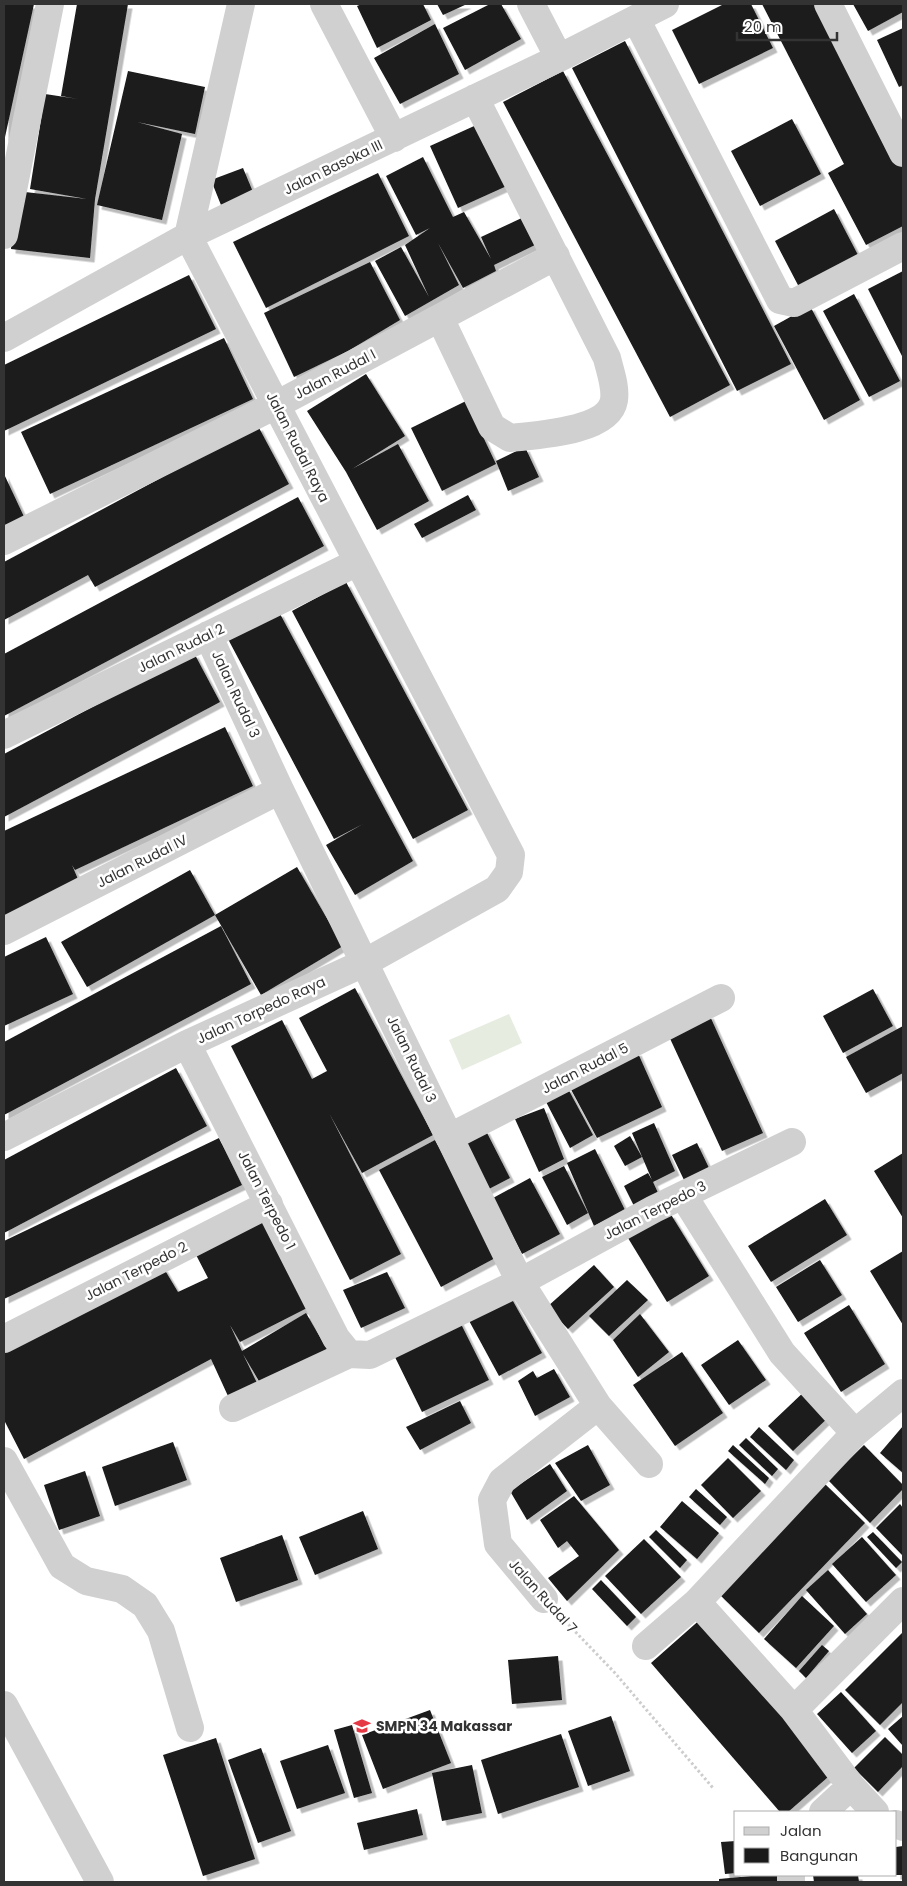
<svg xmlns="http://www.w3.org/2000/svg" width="907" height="1886" font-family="Poppins,sans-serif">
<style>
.green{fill:#e6ecdf}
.building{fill:#1a1a1a;filter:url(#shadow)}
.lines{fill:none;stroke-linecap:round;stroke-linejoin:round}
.path{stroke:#cdcdcd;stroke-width:3;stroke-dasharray:2.5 2.5;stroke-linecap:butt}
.minor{stroke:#d0d0d0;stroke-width:28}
.labels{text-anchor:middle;stroke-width:5;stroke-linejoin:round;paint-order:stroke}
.street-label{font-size:14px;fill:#333;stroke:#fff}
.poi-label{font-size:14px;font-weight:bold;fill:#333;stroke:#fff;text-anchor:start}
</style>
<defs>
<filter id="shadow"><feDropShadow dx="4.5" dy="4.5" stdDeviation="0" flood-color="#0004"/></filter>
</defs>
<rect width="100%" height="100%" fill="#fff"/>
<path class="green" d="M509,1014L522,1043L462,1070L449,1040Z"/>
<path class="building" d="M4,4H34L5,137H4Z
M77,4H128L95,199L90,258L11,249L16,191L87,199L30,189L45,94L78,99L61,96Z
M362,4H423L431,20L377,48L357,6Z
M437,4H467L443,15Z
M490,4H501L521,39L465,70L443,28Z
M724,4H751L773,48L699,84L672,30Z
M762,4H820L903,166V226L866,245L828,173L844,164Z
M853,4H903V12L868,31Z
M435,24L459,74L400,104L374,58Z
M903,28V85L899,87L877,40Z
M625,41L791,364L737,391L572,68Z
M128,71L205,87L195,134L137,122L182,134L162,220L97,205Z
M563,71L730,385L670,417L503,102Z
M792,119L821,174L760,206L731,151Z
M483,122L511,184L458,208L430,146Z
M423,157L453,217L464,212L491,259L481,237L526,216L539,243L494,265L496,271L463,288L438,243L459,285L405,316L375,261L401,247L429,297L405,245L430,228L416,235L386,176Z
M243,168L253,192L221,205L211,180Z
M378,173L409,236L266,308L233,242Z
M834,209L858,255L799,287L775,241Z
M370,262L400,320L348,351L294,377L264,313Z
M903,271V358L868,289Z
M189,275L216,329L4,431V365Z
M854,294L900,381L869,397L823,311Z
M810,306L860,400L824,420L774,326Z
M224,338L253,399L50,494L21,432Z
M366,374L405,436L352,469L398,444L429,501L377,530L346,472L307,411Z
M466,401L496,464L442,491L411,428Z
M258,426L289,484L95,587L88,575L4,620V562Z
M525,447L539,477L508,491L496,461Z
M4,474L26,521L4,532Z
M468,495L476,510L422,538L414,524Z
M298,497L324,546L4,716V654Z
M346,582L468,810L413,839L292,611Z
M279,612L413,861L355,895L326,845L363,824L334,839L228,639Z
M194,653L220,702L4,817V754Z
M225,727L253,786L75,870L72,865L80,884L4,919V831Z
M297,867L343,946L261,995L215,915Z
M190,870L215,915L87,987L61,942Z
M221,926L251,984L4,1115V1042Z
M46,937L73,994L4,1026V957Z
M355,988L433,1135L362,1173L329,1113L401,1254L350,1280L231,1046L282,1020L312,1079L327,1071L299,1018Z
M873,989L893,1026L843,1053L823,1016Z
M709,1014L763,1133L722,1151L667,1032Z
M903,1026V1073L866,1093L846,1057Z
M637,1051L662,1107L597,1138L567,1082Z
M176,1068L207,1126L4,1233V1160Z
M567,1087L593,1135L570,1148L544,1098Z
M544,1108L564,1159L539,1172L515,1119Z
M654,1123L675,1171L653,1182L659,1195L635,1208L624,1186L648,1173L652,1180L632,1133Z
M485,1129L510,1178L485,1191L459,1141Z
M630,1136L642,1157L625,1166L614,1146Z
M219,1138L242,1185L4,1299V1241Z
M435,1140L497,1257L441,1287L379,1170Z
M697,1143L709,1168L684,1180L672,1155Z
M595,1149L625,1210L594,1226L567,1163Z
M903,1153V1218L874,1171Z
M564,1166L588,1213L567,1225L542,1177Z
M530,1178L560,1234L522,1254L493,1198Z
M825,1199L847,1235L771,1282L748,1246Z
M670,1213L709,1276L667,1302L628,1238Z
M263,1215L309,1307L240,1342L230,1325L242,1351L306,1313L328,1351L263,1388L243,1354L257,1383L228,1396L211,1359L24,1459L4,1420V1350L163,1267L178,1292L208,1278L193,1249Z
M903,1251V1325L870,1271Z
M820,1260L842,1295L798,1322L776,1287Z
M594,1265L614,1287L568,1329L547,1307Z
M387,1272L405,1308L361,1328L343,1290Z
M627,1280L648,1300L609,1336L589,1316Z
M509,1294L542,1353L499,1376L467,1317Z
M849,1305L885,1364L841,1392L804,1333Z
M640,1314L669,1352L638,1377L613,1340Z
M458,1318L489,1380L422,1412L392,1351Z
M738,1340L766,1380L729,1405L701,1365Z
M682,1352L723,1413L675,1446L633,1385Z
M554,1369L570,1397L535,1416L518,1381L533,1371L537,1378Z
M808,1388L833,1413L793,1451L768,1426Z
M460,1401L471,1423L420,1450L406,1427Z
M903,1426V1473L880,1453Z
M759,1427L794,1460L786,1470L750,1437Z
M746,1438L778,1469L772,1476L739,1445Z
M173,1442L187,1480L115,1506L102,1467Z
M588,1445L610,1485L581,1501L555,1463Z
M733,1445L769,1478L765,1484L728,1451Z
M864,1445L903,1485V1489L870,1523L828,1480Z
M728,1458L761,1491L733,1518L701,1485Z
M550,1464L567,1491L527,1520L510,1491Z
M85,1471L100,1516L59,1530L44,1485Z
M825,1484L865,1523L759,1633L719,1594Z
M696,1489L727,1517L720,1525L689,1497Z
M574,1496L619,1550L567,1601L548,1578L579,1556L567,1541L558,1548L540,1520Z
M682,1501L719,1533L697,1559L660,1527Z
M900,1504L903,1508V1556L876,1528Z
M363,1511L378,1549L315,1575L299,1537Z
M656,1530L687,1560L680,1568L649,1537Z
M873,1532L902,1562L896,1568L867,1537Z
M282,1535L298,1580L236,1602L220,1558Z
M862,1537L896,1575L866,1602L832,1564Z
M644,1539L681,1577L641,1614L605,1576Z
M828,1570L867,1614L845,1634L806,1590Z
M601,1580L636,1617L627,1626L592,1589Z
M802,1596L834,1626L796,1668L764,1639Z
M703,1617L836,1770L788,1812H780L651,1663Z
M903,1632V1702L880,1725L845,1690Z
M822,1645L829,1651L806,1678L799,1671Z
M558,1656L562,1700L512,1704L508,1660Z
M841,1692L876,1731L852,1753L817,1714Z
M430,1710L451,1763L383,1789L362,1735Z
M611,1716L630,1771L588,1786L568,1731Z
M903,1716V1746L888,1729Z
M352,1725L372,1793L354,1798L334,1730Z
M561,1734L579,1787L498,1814L481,1760Z
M885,1737L903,1755V1766L878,1792L854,1768Z
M216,1738L255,1859L203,1876L163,1755Z
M328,1745L345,1793L297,1809L280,1761Z
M261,1748L291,1831L258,1843L228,1760Z
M472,1765L482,1813L442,1821L432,1773Z
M417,1809L423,1835L364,1850L357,1823Z
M736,1841V1873L725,1874L721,1842Z
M903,1846V1875H896V1847Z
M762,1875H785L786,1882H719V1879Z
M813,1875H858L859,1882H814Z"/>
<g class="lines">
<path class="path" d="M565,1621L615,1673L713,1788"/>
<path class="minor" d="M324,4L394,138
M531,4L559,58
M828,4L903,153
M636,19L780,300L794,303L903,246
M4,235L50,4
M440,318L492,427L510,438C536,435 609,432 614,400C616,386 610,371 607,358L475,98
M4,338L188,236L559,58L665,4
M4,541L276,405L556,256
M208,635L280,790L520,1282L598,1406L649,1464
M4,735L358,562
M4,931L280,790
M187,1044L336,1338L349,1354
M4,1137L187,1044L364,963L497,889L509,872L511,855L188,236L241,4
M450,1137L721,998
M683,1195L782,1353L855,1433
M4,1339L269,1204
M233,1408L349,1354L370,1355L520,1282L654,1209L792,1142
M4,1461L62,1566L86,1581L122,1589L145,1605L161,1631L190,1728
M544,1599L498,1544L492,1500L502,1481L598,1406
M697,1602L794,1710L851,1786L875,1812
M646,1646L697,1602L855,1433L903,1393
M4,1705L100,1882
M794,1710L903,1601
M823,1812L851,1786
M896,1824L903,1827
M791,1875V1882"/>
</g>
<defs>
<g id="school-bare" transform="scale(1.35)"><path d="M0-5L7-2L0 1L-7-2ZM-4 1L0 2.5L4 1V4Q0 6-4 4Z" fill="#e63946" stroke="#fff" stroke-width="2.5" paint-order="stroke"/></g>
</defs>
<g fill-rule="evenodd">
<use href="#school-bare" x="362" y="1726"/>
</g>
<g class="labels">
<g class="street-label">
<text transform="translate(333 167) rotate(-26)" y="5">Jalan Basoka III</text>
<text transform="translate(335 374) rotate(-28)" y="5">Jalan Rudal I</text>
<text transform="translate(298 447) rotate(63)" y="5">Jalan Rudal Raya</text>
<text transform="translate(181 648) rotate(-26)" y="5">Jalan Rudal 2</text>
<text transform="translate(236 694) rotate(65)" y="5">Jalan Rudal 3</text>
<text transform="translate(142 861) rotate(-27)" y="5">Jalan Rudal IV</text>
<text transform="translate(261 1010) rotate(-25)" y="5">Jalan Torpedo Raya</text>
<text transform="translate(412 1059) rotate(64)" y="5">Jalan Rudal 3</text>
<text transform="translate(585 1068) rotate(-27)" y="5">Jalan Rudal 5</text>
<text transform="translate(267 1200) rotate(63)" y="5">Jalan Terpedo 1</text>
<text transform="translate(655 1210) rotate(-27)" y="5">Jalan Terpedo 3</text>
<text transform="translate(136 1271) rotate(-27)" y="5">Jalan Terpedo 2</text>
<text transform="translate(543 1596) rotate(48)" y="5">Jalan Rudal 7</text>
</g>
<g class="poi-label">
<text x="376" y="1731">SMPN 34 Makassar</text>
</g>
</g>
<rect width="907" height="1886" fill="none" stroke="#333333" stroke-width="10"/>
<rect x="734" y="1811" width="162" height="65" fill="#ffffff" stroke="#adadad"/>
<rect x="744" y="1827" width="25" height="8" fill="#d0d0d0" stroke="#adadad"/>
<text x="780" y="1836" font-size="15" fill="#333333">Jalan</text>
<rect x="744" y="1848" width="25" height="15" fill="#1a1a1a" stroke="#adadad"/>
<text x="780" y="1861" font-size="15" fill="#333333">Bangunan</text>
<path d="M737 32v8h100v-8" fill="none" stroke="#333333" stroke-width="2.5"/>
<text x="744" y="32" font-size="15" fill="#333333" stroke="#ffffff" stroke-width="4" paint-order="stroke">20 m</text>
</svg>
